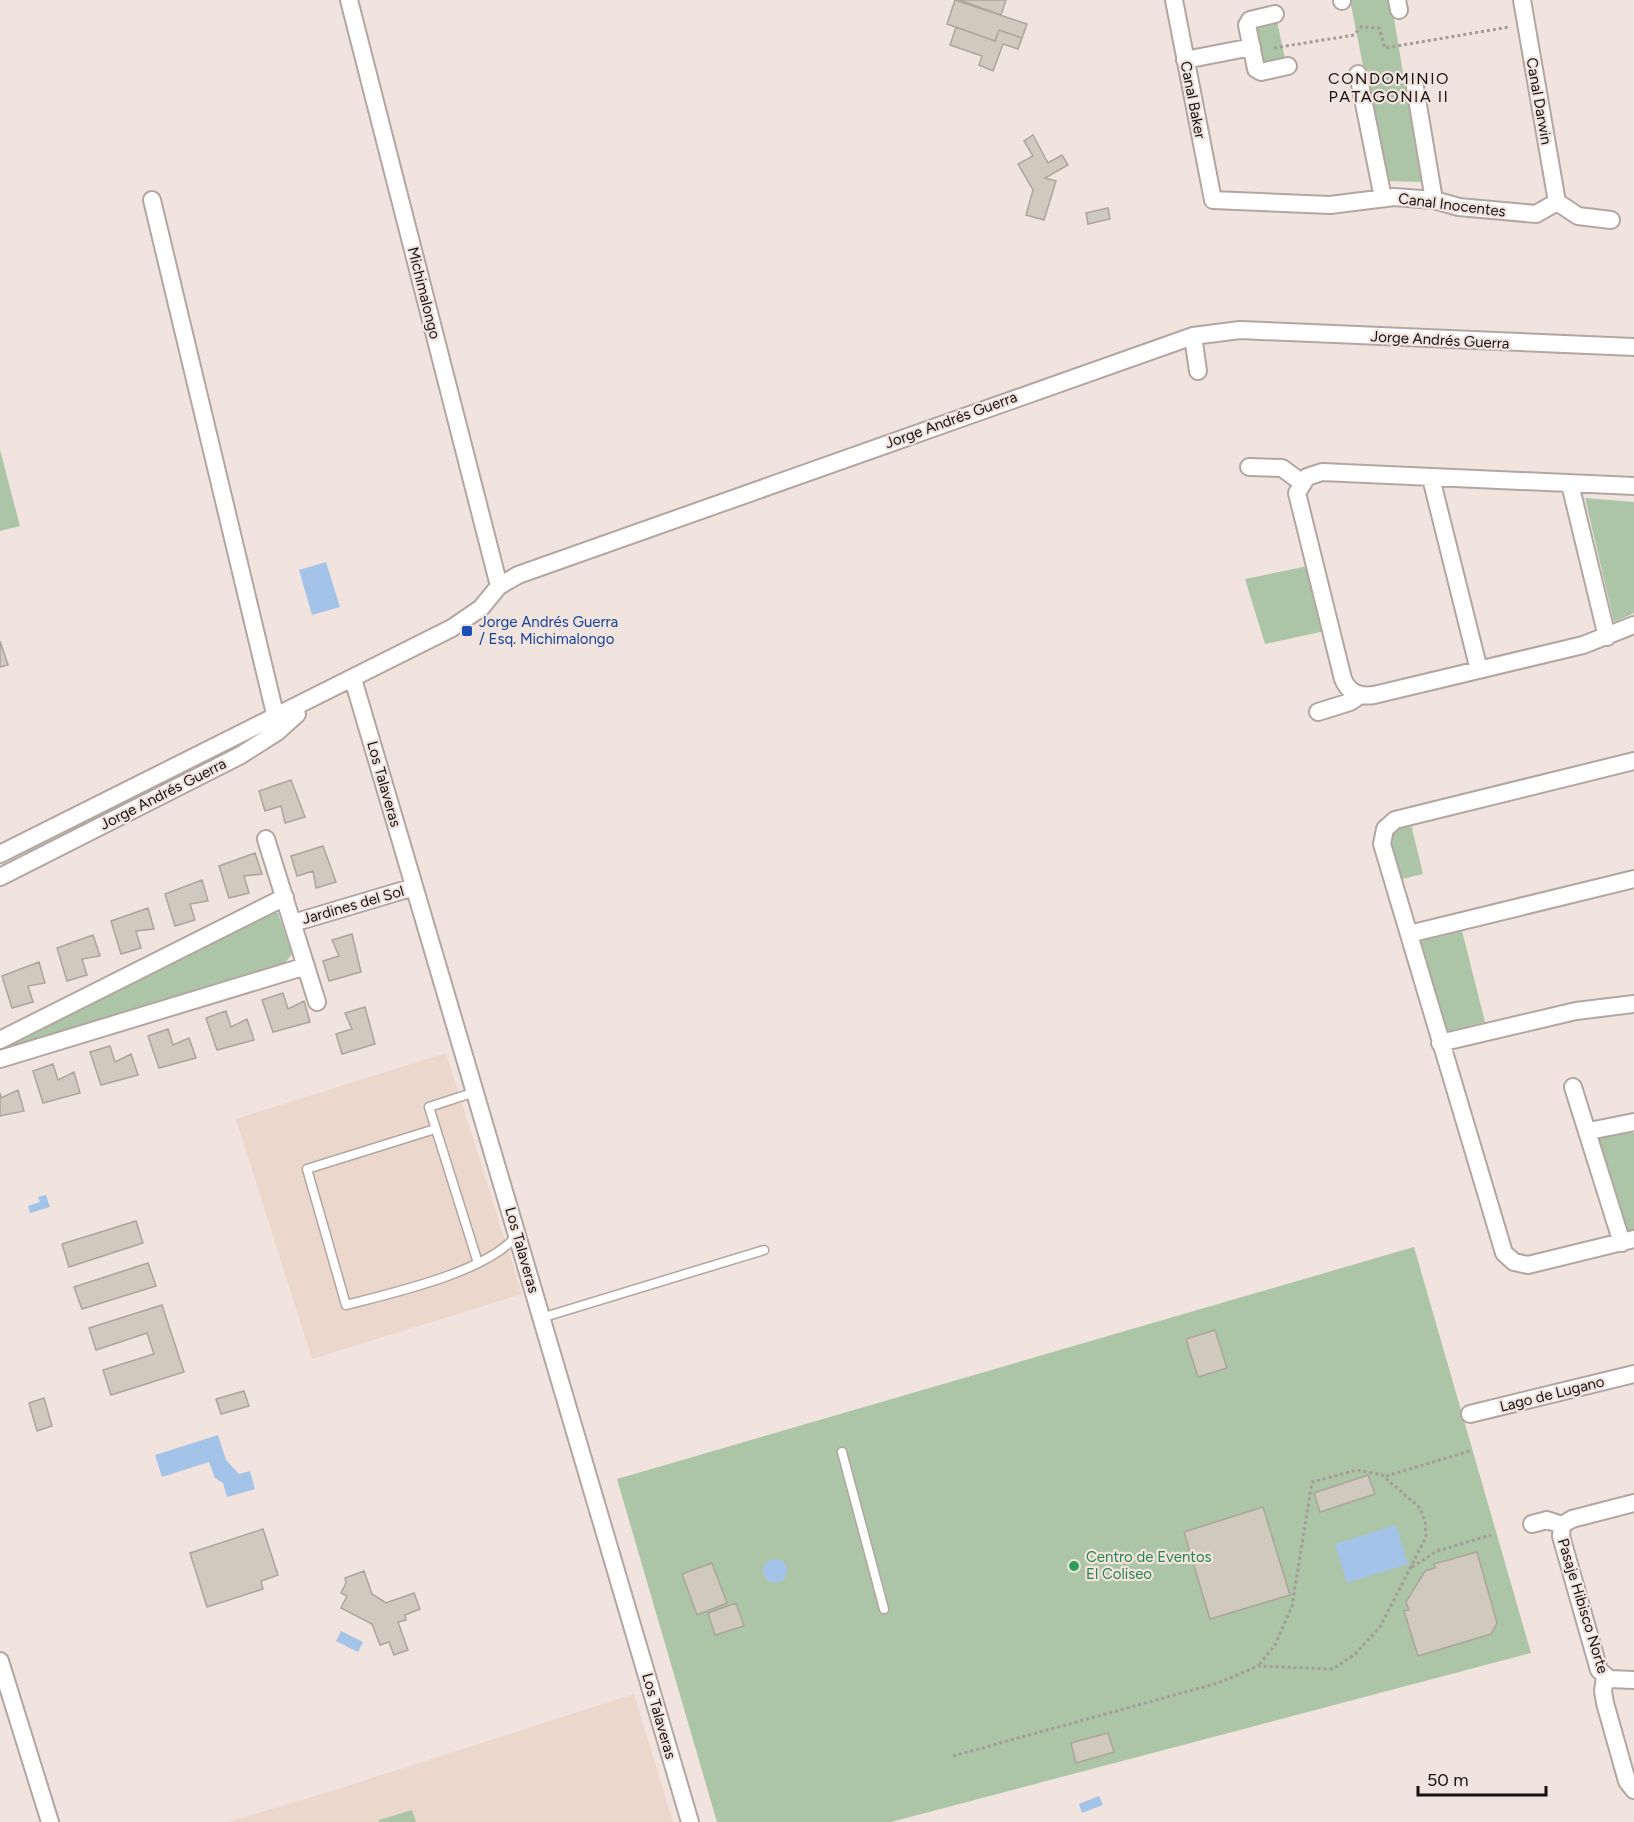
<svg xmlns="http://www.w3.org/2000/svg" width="1634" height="1822" font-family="Figtree,sans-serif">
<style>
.built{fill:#ecd7cd}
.green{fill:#acc5a7}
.water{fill:#a3c4e8}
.building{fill:#d0c9be;stroke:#aca59b;stroke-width:1.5}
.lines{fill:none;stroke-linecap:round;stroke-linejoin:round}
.service-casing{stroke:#b3a6a0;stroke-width:11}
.minor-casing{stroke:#b3a6a0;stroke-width:20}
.path{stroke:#a69c97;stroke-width:3;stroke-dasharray:3 3;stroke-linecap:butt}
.service{stroke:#fff;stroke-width:8}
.minor{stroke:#fff;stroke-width:16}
.transit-dot{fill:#1a4fb4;stroke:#f1e3dd;stroke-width:2}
.leisure-dot{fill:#2e9e5b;stroke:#f1e3dd;stroke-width:2}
.labels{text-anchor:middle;stroke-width:4.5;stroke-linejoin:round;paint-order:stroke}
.street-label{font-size:15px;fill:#171311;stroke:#f1e3dd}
.transit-label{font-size:15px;fill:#164399;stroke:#f1e3dd;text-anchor:start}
.leisure-label{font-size:15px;fill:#27864d;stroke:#f1e3dd;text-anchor:start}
.neighbourhood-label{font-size:16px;letter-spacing:1.5px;fill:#171311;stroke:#f1e3dd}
</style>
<rect width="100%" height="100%" fill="#f1e3dd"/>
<path class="built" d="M446,1053L522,1294L312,1359L236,1119Z
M634,1694L673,1822H228L338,1789Z"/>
<path class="green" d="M1350,0H1391L1421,182L1386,181Z
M1277,21L1285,59L1258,64L1250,26Z
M0,450L20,526L0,531Z
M1585,498L1634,502V613L1614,622Z
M1308,566L1325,631L1265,644L1245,579Z
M1410,820L1423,874L1398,880L1388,842L1393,828Z
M267,911L278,913L292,954L285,963L0,1052V1045Z
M1462,931L1485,1022L1441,1033L1418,942Z
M1627,1132L1634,1133V1232L1624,1235L1596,1138Z
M1414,1247L1531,1653L891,1822H717L617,1479Z
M412,1810L416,1822H379V1820Z"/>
<path class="water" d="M326,562L340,607L312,615L299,570Z
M46,1195L50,1207L30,1213L28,1206L40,1202L38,1197Z
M218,1435L226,1460L239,1474L250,1471L255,1489L227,1497L223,1483L215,1478L209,1462L162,1477L155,1455Z
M1396,1525L1408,1564L1347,1583L1335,1544Z
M763 1571a12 12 0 1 1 24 0a12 12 0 1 1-24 0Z
M341,1631L363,1642L358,1652L336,1641Z
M1099,1796L1103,1805L1082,1813L1079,1804Z"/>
<path class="building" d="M955,0L1027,24L1022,38L999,30L995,41L947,24Z
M959,0H1006L1001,15Z
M956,27L995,41L999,30L1022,38L1018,49L1003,44L993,71L979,65L982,56L950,45Z
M1033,135L1048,163L1062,155L1068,165L1045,178L1056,181L1044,220L1026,215L1033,190L1018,164L1033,156L1024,141Z
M1108,208L1110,219L1088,224L1086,213Z
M0,641L8,665L0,667Z
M291,780L305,817L285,823L281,806L265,811L259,791Z
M323,846L336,882L316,888L313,871L297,876L291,856Z
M255,853L262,874L244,876L249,893L229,898L219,866Z
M202,880L208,901L190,904L195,920L175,926L165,894Z
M148,908L154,929L136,931L141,948L121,954L111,921Z
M352,934L361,972L329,981L323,961L339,956L332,940Z
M93,935L100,956L82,959L87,975L67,981L57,948Z
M39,962L45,983L28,986L33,1002L12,1008L2,976Z
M283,993L288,1009L304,1001L310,1022L273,1032L262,1000Z
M365,1007L375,1044L342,1054L336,1034L352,1029L345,1013Z
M226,1011L231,1027L247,1019L254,1040L217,1050L206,1018Z
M168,1029L173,1045L189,1038L196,1058L159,1068L148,1036Z
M110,1046L115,1062L131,1054L138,1075L101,1085L90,1052Z
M53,1064L58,1080L74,1072L80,1093L43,1103L33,1071Z
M18,1090L24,1111L0,1116V1093L1,1098Z
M136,1221L143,1243L69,1267L62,1244Z
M148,1263L156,1286L82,1309L74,1287Z
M162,1305L184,1372L111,1395L103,1370L154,1354L147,1333L96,1350L89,1328Z
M1215,1330L1227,1368L1198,1377L1186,1339Z
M244,1391L249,1406L221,1414L216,1399Z
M44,1398L52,1426L37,1431L29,1403Z
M1368,1475L1375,1494L1320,1512L1314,1493Z
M1263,1507L1290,1595L1210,1619L1184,1532Z
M263,1529L278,1575L261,1581L263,1589L207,1607L190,1553Z
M1477,1552L1497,1623L1491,1634L1418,1656L1404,1611L1409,1610L1406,1602L1425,1571L1435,1568L1434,1564Z
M712,1563L727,1603L697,1615L682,1574Z
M364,1571L372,1594L386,1603L414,1593L420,1609L405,1615L406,1620L398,1622L408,1650L394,1655L389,1642L380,1645L372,1624L341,1608L347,1596L341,1593L346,1583L345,1578Z
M736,1603L744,1626L715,1635L708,1613Z
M1108,1733L1114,1752L1076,1763L1071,1743Z"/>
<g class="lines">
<g class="service-casing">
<path id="service" d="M475,1092L429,1107L478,1263
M435,1129L307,1169L346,1305C392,1293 488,1272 517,1235
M541,1318L764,1250
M842,1452L884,1609"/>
</g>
<g class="minor-casing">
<path id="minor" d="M349,0L499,586
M1174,0L1213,200L1330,205L1394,197L1434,200L1459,207L1536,214L1557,202
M1342,0V1
M1397,0L1399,10
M1522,0L1557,202
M1275,14L1250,20L1247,25L1256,69L1261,72L1288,66
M1185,60L1252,47
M1358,74L1383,198
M1415,87L1434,200
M152,200L276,718
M1557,202L1578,216L1611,220
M1193,336L1198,371
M1249,467L1282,468L1301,482
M1431,478L1479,670
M1570,484L1607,637
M1634,486L1322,472L1307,477L1297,493L1343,679C1349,693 1359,697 1374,695L1583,645L1634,625
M353,679L690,1822
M1318,712L1350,702L1359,696
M1634,761L1395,820L1385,829L1382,844L1504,1253L1514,1262L1528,1265L1634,1239
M266,839L317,1002
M0,854L452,628L481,608L499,586L518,575L1193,336L1240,330L1634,347
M0,877L241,755L277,732L297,714
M293,923L414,887
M1409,934L1634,879
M0,1040L285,897
M1440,1043L1576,1011L1634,1004
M0,1059L306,966
M1573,1087L1622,1243
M1589,1131L1634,1122
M1470,1414L1634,1374
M1532,1524L1547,1520L1562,1525
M1562,1525L1561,1536L1599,1670L1609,1679L1634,1680
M1562,1525L1572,1519L1634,1503
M0,1661L50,1822
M1605,1677L1603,1691L1605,1703L1627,1781L1634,1790"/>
</g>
<path class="path" d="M1274,48L1354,35L1361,27L1379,28L1385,48L1509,27
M1386,1476L1470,1451
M1412,1567L1437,1551L1491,1535
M953,1756L1218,1683L1258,1666L1333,1669L1355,1654L1380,1627L1426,1537L1425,1522L1420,1508L1382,1475L1357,1470L1312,1482L1292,1606L1275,1645L1258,1666"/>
<use href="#service" class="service"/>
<use href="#minor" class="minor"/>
</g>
<rect class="transit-dot" x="461" y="625" width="12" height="12" rx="3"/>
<circle class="leisure-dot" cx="1074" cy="1566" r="6"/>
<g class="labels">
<g class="street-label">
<text transform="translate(1193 100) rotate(79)" y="5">Canal Baker</text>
<text transform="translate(1539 101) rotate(80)" y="5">Canal Darwin</text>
<text transform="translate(1452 205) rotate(7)" y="5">Canal Inocentes</text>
<text transform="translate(424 293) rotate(76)" y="5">Michimalongo</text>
<text transform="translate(1440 340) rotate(3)" y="5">Jorge Andrés Guerra</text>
<text transform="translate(951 420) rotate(-20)" y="5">Jorge Andrés Guerra</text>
<text transform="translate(384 784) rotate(74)" y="5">Los Talaveras</text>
<text transform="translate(163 794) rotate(-27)" y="5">Jorge Andrés Guerra</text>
<text transform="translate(353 905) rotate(-16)" y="5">Jardines del Sol</text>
<text transform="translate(522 1250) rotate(74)" y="5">Los Talaveras</text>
<text transform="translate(1552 1394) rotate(-14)" y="5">Lago de Lugano</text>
<text transform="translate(1583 1606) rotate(73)" y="5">Pasaje Hibisco Norte</text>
<text transform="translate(659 1716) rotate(74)" y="5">Los Talaveras</text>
</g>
<g class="transit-label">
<text x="479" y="627">Jorge Andrés Guerra<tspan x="479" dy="17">/ Esq. Michimalongo</tspan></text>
</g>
<g class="leisure-label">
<text x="1086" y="1562">Centro de Eventos<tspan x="1086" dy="17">El Coliseo</tspan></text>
</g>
<g class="neighbourhood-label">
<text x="1389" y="84">CONDOMINIO<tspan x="1389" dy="18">PATAGONIA II</tspan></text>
</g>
</g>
<path d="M1418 1786v9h128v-9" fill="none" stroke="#171311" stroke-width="3"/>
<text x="1427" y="1786" font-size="18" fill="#171311" stroke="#f1e3dd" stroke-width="4.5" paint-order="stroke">50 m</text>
</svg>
